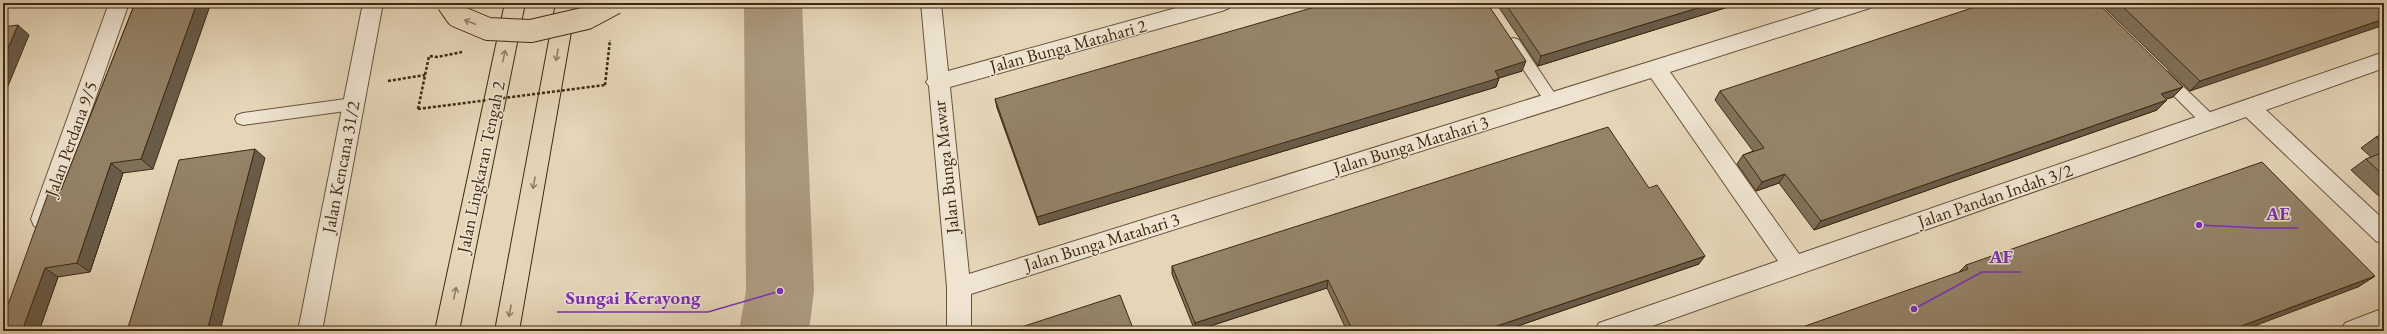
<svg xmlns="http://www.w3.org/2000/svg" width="2387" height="334" font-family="'EB Garamond',serif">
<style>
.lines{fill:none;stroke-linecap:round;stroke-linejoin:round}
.river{fill:#ac9b80;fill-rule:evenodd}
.lane-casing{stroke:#67543c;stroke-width:2}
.street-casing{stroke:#67543c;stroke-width:2}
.highway-casing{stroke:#3d2912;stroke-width:2}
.path{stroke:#3d2912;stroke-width:2.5;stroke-dasharray:3 2;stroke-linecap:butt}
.lane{fill:#eee4d1;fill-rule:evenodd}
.street{fill:#eee4d1;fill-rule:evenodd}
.highway{fill:#e5d6b8;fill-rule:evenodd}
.highway-bridge-casing{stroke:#3d2912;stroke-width:24;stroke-linecap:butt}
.path-bridge{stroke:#3d2912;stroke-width:2.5;stroke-dasharray:3 2;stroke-linecap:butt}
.highway-bridge{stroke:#e5d6b8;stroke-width:22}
.wall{fill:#7f7159;stroke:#3d2912}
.shaded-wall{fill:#685c49;stroke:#3d2912}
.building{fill:#948368;stroke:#3d2912}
.oneway{stroke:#918065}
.labels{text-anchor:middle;stroke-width:3;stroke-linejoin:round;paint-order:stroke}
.street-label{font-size:18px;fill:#3d2912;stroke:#eee4d1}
.leader{fill:none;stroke:#7b2cbf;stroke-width:1.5}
.callout-dot{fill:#7b2cbf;stroke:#eee4d1;stroke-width:1.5}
.callout-label{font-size:19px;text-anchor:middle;font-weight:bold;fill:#7b2cbf;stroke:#eee4d1;stroke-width:3;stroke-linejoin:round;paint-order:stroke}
</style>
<rect width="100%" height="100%" fill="#e5d6b8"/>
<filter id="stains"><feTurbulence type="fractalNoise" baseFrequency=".005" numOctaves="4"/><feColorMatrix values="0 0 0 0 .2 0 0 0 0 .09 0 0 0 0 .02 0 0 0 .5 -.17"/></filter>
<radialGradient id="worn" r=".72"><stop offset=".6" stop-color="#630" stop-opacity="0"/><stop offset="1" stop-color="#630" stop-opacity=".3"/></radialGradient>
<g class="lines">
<path class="river" d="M744,3H802L814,291L809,331H739L746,291Z"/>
<g class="lane-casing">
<path id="lane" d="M1514,38L1519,40L1557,97L1560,101L1557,105L1552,107L1547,105L1509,48L1507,44L1509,40Z
M2163,70L2168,72L2215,117L2217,121L2215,125L2209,127L2203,125L2158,80L2155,76L2158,72Z
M353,98L358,100L361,104L358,108L353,110L243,125L237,123L235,119L237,115L243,113Z"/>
</g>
<g class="street-casing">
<path id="street" d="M109,3H129L53,219L50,226L42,229L34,226L31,219Z
M363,3H383L322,331H298Z
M921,3H941L948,71L1194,3H1232L1229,8L1222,11L950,87L969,274L1838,3H1873L1870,8L1670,72L1799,254L2384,52V68L2266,110L2384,220V244L2376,241L2246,117L1638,331H1595L1599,323L1778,261L1651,78L971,294V331H947V287L929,86L926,82L928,79Z
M2384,308V330L2341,331L2345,323Z"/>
</g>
<g class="highway-casing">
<path id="highway" d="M505,3H525L459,331H435Z
M556,3H576L519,331H495Z"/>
</g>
<path class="path" d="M388,81L425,75
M605,85L610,40
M418,109L429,56L437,57L462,52"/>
<use href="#lane" class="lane"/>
<use href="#street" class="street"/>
<use href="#highway" class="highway"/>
<g class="highway-bridge-casing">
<path id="highway-bridge" d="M448,3L457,16L488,29L531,31L587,18L615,3"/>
</g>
<path class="path-bridge" d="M418,109L605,85"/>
<use href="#highway-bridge" class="highway-bridge"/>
</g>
<path class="wall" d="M135,3L153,169L123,173L90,272L58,277L39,331H3L4,310L9,302L61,190Z
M1496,3H1741L1538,66Z
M2100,3H2384L2190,91Z
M1522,71L1499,78L1496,87L1039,225L997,108L995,99Z
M1720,91L2173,97L2166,99L2167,100L2157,110L1814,230L1779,183L1756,191L1737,164L1743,155L1753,151L1715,100Z
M2384,134V201L2351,170L2366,159L2371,157L2361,148L2376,137Z
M1699,264L1503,331H1347L1327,288L1195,331L1172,274V266Z
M1966,265L2375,276L2358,287L1959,272Z"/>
<path class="shaded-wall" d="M197,3H211L153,169L141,159Z
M1714,3H1741L1538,66L1541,56Z
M2384,19V25L2190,91L2200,81Z
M18,25L29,35L3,98V60Z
M1526,61L1522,71L1499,78L1496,87L1039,225L1037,217Z
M2183,87L2173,97L2151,104L2161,94Z
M2167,100L2157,110L1814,230L1821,221Z
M255,149L265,158L220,331H207Z
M111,163L123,173L90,272L77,263Z
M1785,174L1779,183L1756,191L1762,182Z
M1705,256L1699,264L1503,331H1482Z
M45,268L58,277L39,331H22Z
M2375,276L2358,287L2241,331H2228Z
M1328,280L1327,288L1195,331V323Z"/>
<path class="building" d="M135,3H197L141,159L111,163L77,263L45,268L22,331H3V310H4L9,302L49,191L61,190Z
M1329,3H1487L1526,61L1495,71L1499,78L1037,217L995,99Z
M1505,3H1714L1541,56Z
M1987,3H2098L2183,87L2161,94L2167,100L1821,221L1785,174L1762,182L1743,155L1764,148L1720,91Z
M2119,3H2384V19L2200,81Z
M18,25L3,60V27Z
M1608,127L1649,188L1657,185L1705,256L1482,331H1353L1328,280L1195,323L1172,266Z
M2384,134V145L2376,137Z
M255,149L207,331H127L179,160Z
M2384,152V176L2366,159Z
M2262,162L2375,276L2228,331H1791L1968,269L1966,265Z
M1120,295L1134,331H1009Z"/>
<defs><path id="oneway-shaft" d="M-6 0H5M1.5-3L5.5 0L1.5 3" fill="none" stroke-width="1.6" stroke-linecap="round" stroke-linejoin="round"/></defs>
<g class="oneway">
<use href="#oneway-shaft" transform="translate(470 22) rotate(-159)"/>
<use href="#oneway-shaft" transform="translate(557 55) rotate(100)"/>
<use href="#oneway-shaft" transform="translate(504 56) rotate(-78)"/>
<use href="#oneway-shaft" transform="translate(534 183) rotate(100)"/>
<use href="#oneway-shaft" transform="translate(455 293) rotate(-78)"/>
<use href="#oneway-shaft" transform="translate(510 311) rotate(100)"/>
</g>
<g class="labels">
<g class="street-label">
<text transform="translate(1068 46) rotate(-15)" y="6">Jalan Bunga Matahari 2</text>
<text transform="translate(71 139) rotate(-70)" y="6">Jalan Perdana 9/5</text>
<text transform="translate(1411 145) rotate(-17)" y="6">Jalan Bunga Matahari 3</text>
<text transform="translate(341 167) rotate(-79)" y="6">Jalan Kencana 31/2</text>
<text transform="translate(481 167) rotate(-78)" y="6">Jalan Lingkaran Tengah 2</text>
<text transform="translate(946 167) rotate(-96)" y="6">Jalan Bunga Mawar</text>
<text transform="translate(1995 196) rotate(-19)" y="6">Jalan Pandan Indah 3/2</text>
<text transform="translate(1102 242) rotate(-17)" y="6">Jalan Bunga Matahari 3</text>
</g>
</g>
<path class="leader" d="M2199 225L2258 228H2298M1914 309L1982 272H2021M780 291L708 312H557"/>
<g class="callout-dot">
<circle cx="2199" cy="225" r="4"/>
<circle cx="1914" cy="309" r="4"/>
<circle cx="780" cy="291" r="4"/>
</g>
<g class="callout-label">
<text x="2278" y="220">AE</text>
<text x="2001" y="263">AF</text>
<text x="633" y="304">Sungai Kerayong</text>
</g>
<rect width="2387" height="334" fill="none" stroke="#e5d6b8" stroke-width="16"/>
<rect x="4" y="4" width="2379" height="326" fill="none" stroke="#3d2912" stroke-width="2"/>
<rect x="8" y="8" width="2371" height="318" fill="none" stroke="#3d2912"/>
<rect width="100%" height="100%" filter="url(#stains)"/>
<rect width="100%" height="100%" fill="url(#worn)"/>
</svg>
